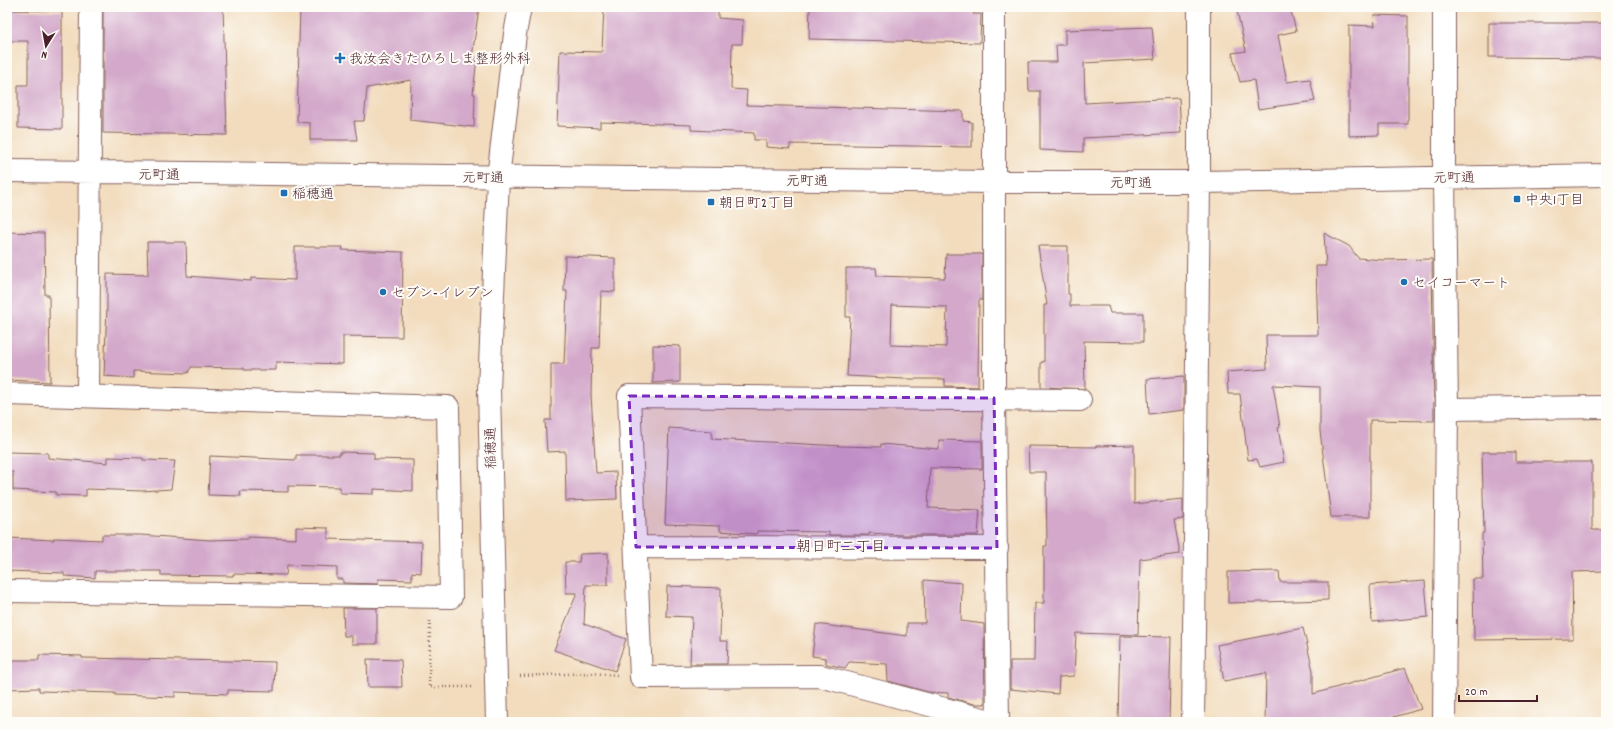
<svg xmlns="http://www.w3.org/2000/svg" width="1613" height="729" font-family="Dekko,'Klee One',sans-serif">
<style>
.building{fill:#d3a8ca;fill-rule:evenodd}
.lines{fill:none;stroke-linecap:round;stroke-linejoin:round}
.minor-casing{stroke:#85615e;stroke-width:24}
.path{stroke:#85615e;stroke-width:2.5;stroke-dasharray:1 3;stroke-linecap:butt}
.minor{stroke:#fff;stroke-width:22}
.marked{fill:#7b2cbf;fill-opacity:0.2;stroke:#7b2cbf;stroke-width:3;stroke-dasharray:8 5;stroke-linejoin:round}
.poi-dot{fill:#1f6fb2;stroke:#fdfcf7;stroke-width:1.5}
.labels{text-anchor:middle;stroke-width:4;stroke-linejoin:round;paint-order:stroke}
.poi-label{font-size:14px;fill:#4a1f2b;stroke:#fdfcf7;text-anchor:start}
.street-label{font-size:14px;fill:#4a1f2b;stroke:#fdfcf7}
.neighbourhood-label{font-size:15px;fill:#4a1f2b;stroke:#fdfcf7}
</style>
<rect width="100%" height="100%" fill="#fdfcf7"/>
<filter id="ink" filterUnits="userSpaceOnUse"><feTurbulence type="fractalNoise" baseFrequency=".025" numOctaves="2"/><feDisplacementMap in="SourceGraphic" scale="8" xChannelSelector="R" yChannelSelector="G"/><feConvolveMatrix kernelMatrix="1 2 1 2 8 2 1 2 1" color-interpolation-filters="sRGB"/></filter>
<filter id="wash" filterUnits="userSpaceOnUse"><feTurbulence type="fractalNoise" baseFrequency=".012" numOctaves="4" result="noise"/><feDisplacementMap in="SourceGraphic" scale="16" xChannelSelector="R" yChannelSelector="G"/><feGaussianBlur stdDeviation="0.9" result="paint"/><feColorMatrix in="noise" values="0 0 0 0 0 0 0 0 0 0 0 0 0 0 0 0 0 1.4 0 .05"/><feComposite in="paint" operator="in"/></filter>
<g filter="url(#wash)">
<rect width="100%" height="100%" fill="#f2dcbd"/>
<g id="blocks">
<path class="building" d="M103,7H223L227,135L103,133Z
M300,7H479L472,58H477L473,94H475L474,127L410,120L411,80L367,88L364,121H354L357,140H310V123L297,122Z
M604,7H681L718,9V18L743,20L742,44H732L731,89L747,90L746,105L963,111V121L972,122V147L790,144V149L766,147V140H754V133L691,130V125L600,122V128L557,126L560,51L602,52Z
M810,7H973V14H981L980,43L809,39Z
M1236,7H1290L1296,31L1278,35L1287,82L1310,79L1315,101L1258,109L1254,80L1240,82L1232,53L1246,51Z
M7,10L62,11V129L18,128V85H28V41H7Z
M1374,15L1408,16V124H1379V135L1349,136V25L1375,26Z
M1489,23H1606V58L1489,57Z
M1152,27L1155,59L1084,63L1085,103L1179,98L1181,133L1083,138V152L1040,150V91H1029L1028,62H1057L1056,45H1065V30Z
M7,232L44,233L45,295H49L50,382L7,380Z
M1324,233L1349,246L1358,258L1383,260L1432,259L1434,421L1370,420V517H1331L1320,431V387L1273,385L1280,427L1278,428L1284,462L1260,467L1257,459L1248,460L1240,394H1228L1227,372L1267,369L1266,335H1318L1316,266H1326Z
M147,242H186L187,276L251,281V278L295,280V247H343L342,250L403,252L402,337L343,336V364L276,362V370H244V368L191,367L188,373L133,371V378L104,376L107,308V274L148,275Z
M1038,246H1068V294H1070V306H1108L1110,313H1143V342L1084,341L1085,389L1041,387V362H1044V305H1047Z
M946,254H982V300H979L978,387L945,386V379H904L847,376L850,317H846V268H876L877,276L945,278ZM892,305L947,307L946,347L891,345Z
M565,256L615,258V292L601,291L599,348H592L591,395L596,473L616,472L617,499L566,501L565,451L547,452L545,420H551V364H564L567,291H564Z
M653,345L680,346V382L653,383Z
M1184,376V410L1149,414L1147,379Z
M669,428L712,431V439L842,446L881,447V444L939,449V440L982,441V469L930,468L928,508L980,510L978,535H902L869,533V535H829V532L757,531V534L720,531V526L665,524Z
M1134,445V504L1183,499V519L1174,520L1180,554L1140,559L1138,635L1076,633L1074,676L1059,677L1058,694L1010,689V661H1034L1035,603H1044V546H1047L1046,472H1029L1028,446L1096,447V446Z
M7,452L48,453V458L108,463V457L143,458V460L175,461L171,489L142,491L86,489V496L56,495V492L13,490V472H7Z
M340,452L374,453V459L413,460V491L374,489V494L340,493V487L288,486V492L240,491L241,496L208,495L210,456L296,460V455H340Z
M1482,452H1516V462H1592V530H1606V571L1572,572L1573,639L1474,640L1473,579H1483L1482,533H1484Z
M296,527L328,528V539L422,542L421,573L412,572V580L378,579V584L343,583V579H337V567L287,565L286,575L233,574V576L161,575V571H95V578L64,576V573L7,571V538L54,540V538L102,540V535H140L210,540L248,539V537L296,539Z
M608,553V585H586L584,624L626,639L615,671L554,650L577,593H566L565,562H579L580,554Z
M1279,571L1280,582H1328V600L1228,603V572Z
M924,580L962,583L961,621L984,624L985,704H974L948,697V693L928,692L888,681L887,664L849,662L845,668L826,664V658L812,656L816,624L907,636V623H925Z
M1425,581L1428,617L1372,622L1370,585Z
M667,586L721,588L720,641H728L727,664H690L692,617L666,616Z
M343,608H377V644H352V636H344Z
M1303,628L1313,671V694L1405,668L1421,709L1377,722H1265L1266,673L1224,681L1217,645Z
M1120,636L1171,637L1169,722H1118Z
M39,655L82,656V658L275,662L274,691L228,690V694L175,692V697L115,695V693L39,691V688L7,689V660H39Z
M367,659L401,660L402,687H368Z"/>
</g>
</g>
<g filter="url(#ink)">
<use href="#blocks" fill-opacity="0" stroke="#85615e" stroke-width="1"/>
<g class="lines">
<g class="minor-casing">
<path id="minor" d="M994,7V398L998,722
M1444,7V177L1447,409L1444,722
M7,171L994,182H1199L1606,175
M7,394L448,407L451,597L7,591
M88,396L91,7
M1447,409L1606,407
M636,547L997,548
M497,722L489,389L498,178L515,34L520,7
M994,722L820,676L641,677L629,396L1080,400
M1193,722L1199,182V7"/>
</g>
<path class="path" d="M430,621L429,687H472
M520,676L591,673L617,675"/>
<use href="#minor" class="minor"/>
</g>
</g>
<path class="marked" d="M629,396L994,398L997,548L636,547Z"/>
<g class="poi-dot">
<path d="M338 52h4v4h4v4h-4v4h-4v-4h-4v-4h4z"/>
<rect x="280" y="189" width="8" height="8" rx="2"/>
<rect x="1513" y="195" width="8" height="8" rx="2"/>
<rect x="707" y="198" width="8" height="8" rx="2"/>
<circle cx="1404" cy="282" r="4"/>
<circle cx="383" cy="292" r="4"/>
</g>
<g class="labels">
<g class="poi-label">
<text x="349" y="63">我汝会きたひろしま整形外科</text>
<text x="292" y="198">稲穂通</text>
<text x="1525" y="204">中央1丁目</text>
<text x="719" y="207">朝日町2丁目</text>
<text x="1412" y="287">セイコーマート</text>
<text x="391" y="297">セブン-イレブン</text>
</g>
<g class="street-label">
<text transform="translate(159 174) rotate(1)" y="5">元町通</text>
<text transform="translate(483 177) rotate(1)" y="5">元町通</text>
<text transform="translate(1454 177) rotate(-1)" y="5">元町通</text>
<text x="807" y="185">元町通</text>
<text x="1131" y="187">元町通</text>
<text transform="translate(490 448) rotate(-91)" y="5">稲穂通</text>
</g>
<g class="neighbourhood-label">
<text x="841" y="551">朝日町二丁目</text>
</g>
</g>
<rect width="1613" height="729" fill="none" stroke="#fdfcf7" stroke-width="24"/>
<g transform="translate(46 46) rotate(191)" stroke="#fdfcf7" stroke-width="3" paint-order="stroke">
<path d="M0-3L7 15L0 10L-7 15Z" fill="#4a1f2b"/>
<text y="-6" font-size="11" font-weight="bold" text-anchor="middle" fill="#4a1f2b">N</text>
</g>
<path d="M1459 695v6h78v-6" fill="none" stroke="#4a1f2b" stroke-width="2"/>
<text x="1465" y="695" font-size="12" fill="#4a1f2b" stroke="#fdfcf7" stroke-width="3" paint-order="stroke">20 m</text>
</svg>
